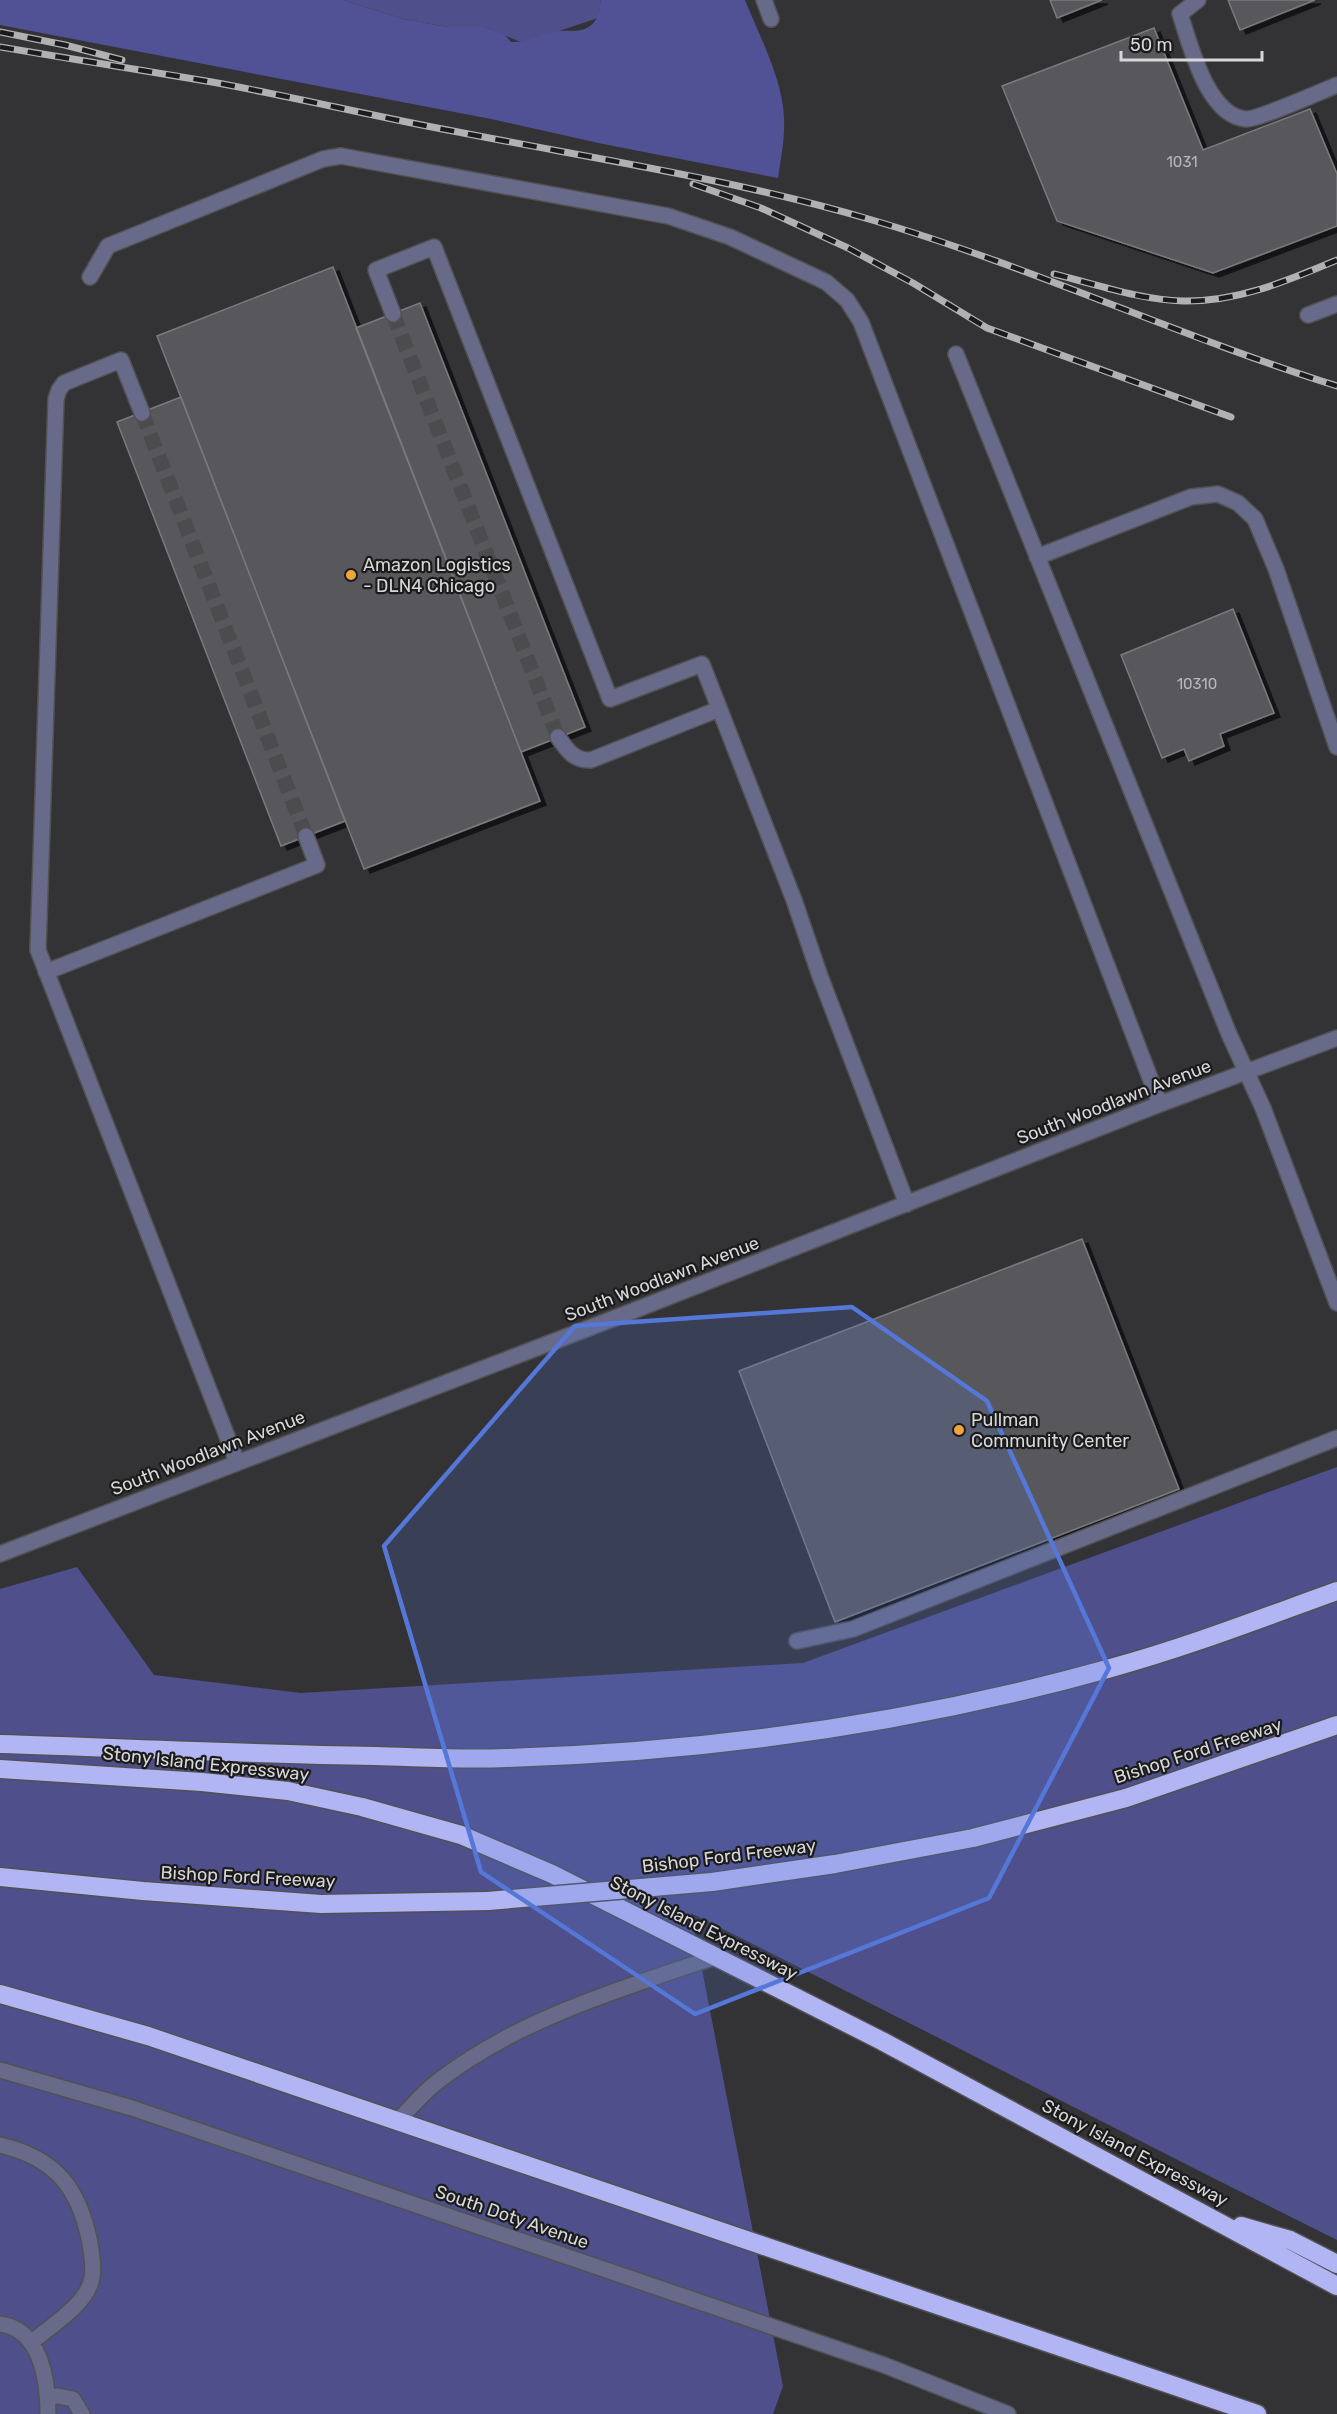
<svg xmlns="http://www.w3.org/2000/svg" width="1337" height="2414" font-family="Rubik,sans-serif">
<style>
.green{fill:#4f508b}
.forest{fill:#515196}
.building{fill:#58585b;stroke:#7a7a7d;stroke-width:1.5;filter:url(#shadow)}
.lines{fill:none;stroke-linecap:round;stroke-linejoin:round}
.minor-tunnel{stroke:#4c4c4e;stroke-width:15;stroke-dasharray:15 8;stroke-linecap:butt}
.minor-casing{stroke:#515153;stroke-width:18}
.highway-casing{stroke:#515153;stroke-width:21}
.minor{stroke:#686a89;stroke-width:15}
.highway{stroke:#b2b5f3;stroke-width:18}
.rail-casing{stroke:#b1b1b3;stroke-width:7}
.rail{stroke:#1b1b1c;stroke-width:4.5;stroke-dasharray:14;stroke-linecap:butt}
.highway-bridge-casing{stroke:#515153;stroke-width:21;stroke-linecap:butt}
.highway-bridge{stroke:#b2b5f3;stroke-width:18}
.marked{fill:#5577d8;fill-opacity:0.2;stroke:#5577d8;stroke-width:4.5;stroke-linejoin:round}
.poi-dot{fill:#f0a63e;stroke:#1b1b1c;stroke-width:2}
.labels{text-anchor:middle;stroke-width:4.5;stroke-linejoin:round;paint-order:stroke}
.number-label{font-size:15px;fill:#b7b7ba}
.poi-label{font-size:18px;fill:#d7d7d9;stroke:#1b1b1c;text-anchor:start}
.street-label{font-size:18px;fill:#d7d7d9;stroke:#1b1b1c}
</style>
<defs>
<filter id="shadow"><feDropShadow dx="6" dy="4" stdDeviation="0" flood-color="#0009"/></filter>
</defs>
<rect width="100%" height="100%" fill="#333336"/>
<path class="green" d="M343,0H601L598,18L523,43L484,27H448L403,19Z
M1337,1467V2240C1121,2133 907,2020 691,1913L783,2386L773,2414H0V1589L77,1567L154,1675L301,1693L803,1663Z"/>
<path class="forest" d="M0,0H343L403,19L448,27H484L505,35L511,42C528,43 541,33 557,31C568,30 581,33 590,26C599,20 599,9 601,0H745C759,35 783,80 784,118C785,138 781,158 778,178L603,144L491,119L0,25Z"/>
<path class="building" d="M1050,0H1102L1057,18Z
M1228,0H1315L1240,30Z
M1154,28L1203,150L1310,109L1337,174V226L1213,273L1057,221L1002,86Z
M333,267L540,801L364,869L157,336Z
M420,303L585,727L521,752L356,328Z
M181,397L345,821L281,846L117,422Z
M1233,609L1274,713L1220,734L1224,746L1189,761L1184,749L1162,758L1121,655Z
M1082,1239L1179,1489L835,1622L739,1371Z"/>
<g class="lines">
<path class="minor-tunnel" d="M393,314L558,737
M142,413L306,836"/>
<g class="minor-casing">
<path id="minor" d="M764,0L771,19
M1198,0L1180,14C1190,44 1207,116 1246,119C1257,120 1322,91 1337,85
M90,277L108,246L323,159L341,156L668,216L730,237L826,282L847,300L861,322L1160,1104
M393,314L376,270L434,247L610,699L702,664L794,900L820,976L907,1204
M1308,315L1337,304
M956,354L1229,1034L1263,1108L1337,1303
M142,413L121,360L64,383L59,390L56,399L38,950L237,1462
M1037,557L1191,497L1218,494L1238,503L1255,519L1276,569L1337,747
M558,737C567,750 574,761 591,760L719,709
M46,972L317,865L306,836
M0,1554L620,1316L1160,1104L1337,1038
M797,1641L853,1629L1337,1438
M0,2070L132,2108L580,2261L884,2365L1008,2414
M398,2120C412,2107 425,2090 441,2079C521,2018 621,1989 715,1957
M0,2145C56,2158 79,2188 90,2243C92,2257 95,2271 90,2285C80,2309 50,2326 31,2343
M0,2324C41,2329 48,2381 48,2414
M48,2397L58,2396L73,2399L82,2414"/>
</g>
<g class="highway-casing">
<path id="highway" d="M0,1744C125,1748 250,1754 375,1756C418,1757 462,1760 505,1758C709,1752 914,1723 1111,1668C1188,1647 1262,1618 1337,1591
M0,1769L202,1782L288,1791L362,1807L461,1835L552,1874L882,2041L1337,2286
M0,1877L143,1891L321,1904L488,1901
M712,1882L835,1864L973,1838L1126,1798L1337,1725
M0,1994L148,2036L1257,2414
M1241,2226L1290,2240L1337,2264"/>
</g>
<use href="#minor" class="minor"/>
<use href="#highway" class="highway"/>
<g class="rail-casing">
<path id="rail" d="M0,32L65,45L122,60
M0,47C71,59 142,70 212,82C295,97 376,117 458,132C596,159 737,180 872,220C1030,266 1180,337 1337,386
M693,184L761,208L848,248L913,283L987,328L1231,417
M1054,274C1095,284 1140,300 1183,301C1238,302 1287,281 1337,260"/>
</g>
<use href="#rail" class="rail"/>
<g class="highway-bridge-casing">
<path id="highway-bridge" d="M488,1901L712,1882"/>
</g>
<use href="#highway-bridge" class="highway-bridge"/>
</g>
<path class="marked" d="M852,1307L987,1401L1109,1668L989,1898L695,2014L481,1872L384,1546L575,1326Z"/>
<g class="poi-dot">
<circle cx="351" cy="575" r="6"/>
<circle cx="959" cy="1430" r="6"/>
</g>
<g class="labels">
<g class="number-label">
<text x="1182" y="167">1031</text>
<text x="1197" y="689">10310</text>
</g>
<g class="poi-label">
<text x="363" y="571">Amazon Logistics<tspan x="363" dy="21">- DLN4 Chicago</tspan></text>
<text x="971" y="1426">Pullman<tspan x="971" dy="21">Community Center</tspan></text>
</g>
<g class="street-label">
<text transform="translate(1114 1102) rotate(-21)" y="6">South Woodlawn Avenue</text>
<text transform="translate(662 1279) rotate(-21)" y="6">South Woodlawn Avenue</text>
<text transform="translate(208 1453) rotate(-21)" y="6">South Woodlawn Avenue</text>
<text transform="translate(1198 1751) rotate(-18)" y="6">Bishop Ford Freeway</text>
<text transform="translate(206 1764) rotate(6)" y="6">Stony Island Expressway</text>
<text transform="translate(729 1856) rotate(-7)" y="6">Bishop Ford Freeway</text>
<text transform="translate(248 1877) rotate(3)" y="6">Bishop Ford Freeway</text>
<text transform="translate(704 1928) rotate(27)" y="6">Stony Island Expressway</text>
<text transform="translate(1135 2153) rotate(28)" y="6">Stony Island Expressway</text>
<text transform="translate(512 2217) rotate(19)" y="6">South Doty Avenue</text>
</g>
</g>
<path d="M1121 51v9h141v-9" fill="none" stroke="#d7d7d9" stroke-width="3"/>
<text x="1130" y="51" font-size="18" fill="#d7d7d9" stroke="#1b1b1c" stroke-width="4.5" paint-order="stroke">50 m</text>
</svg>
